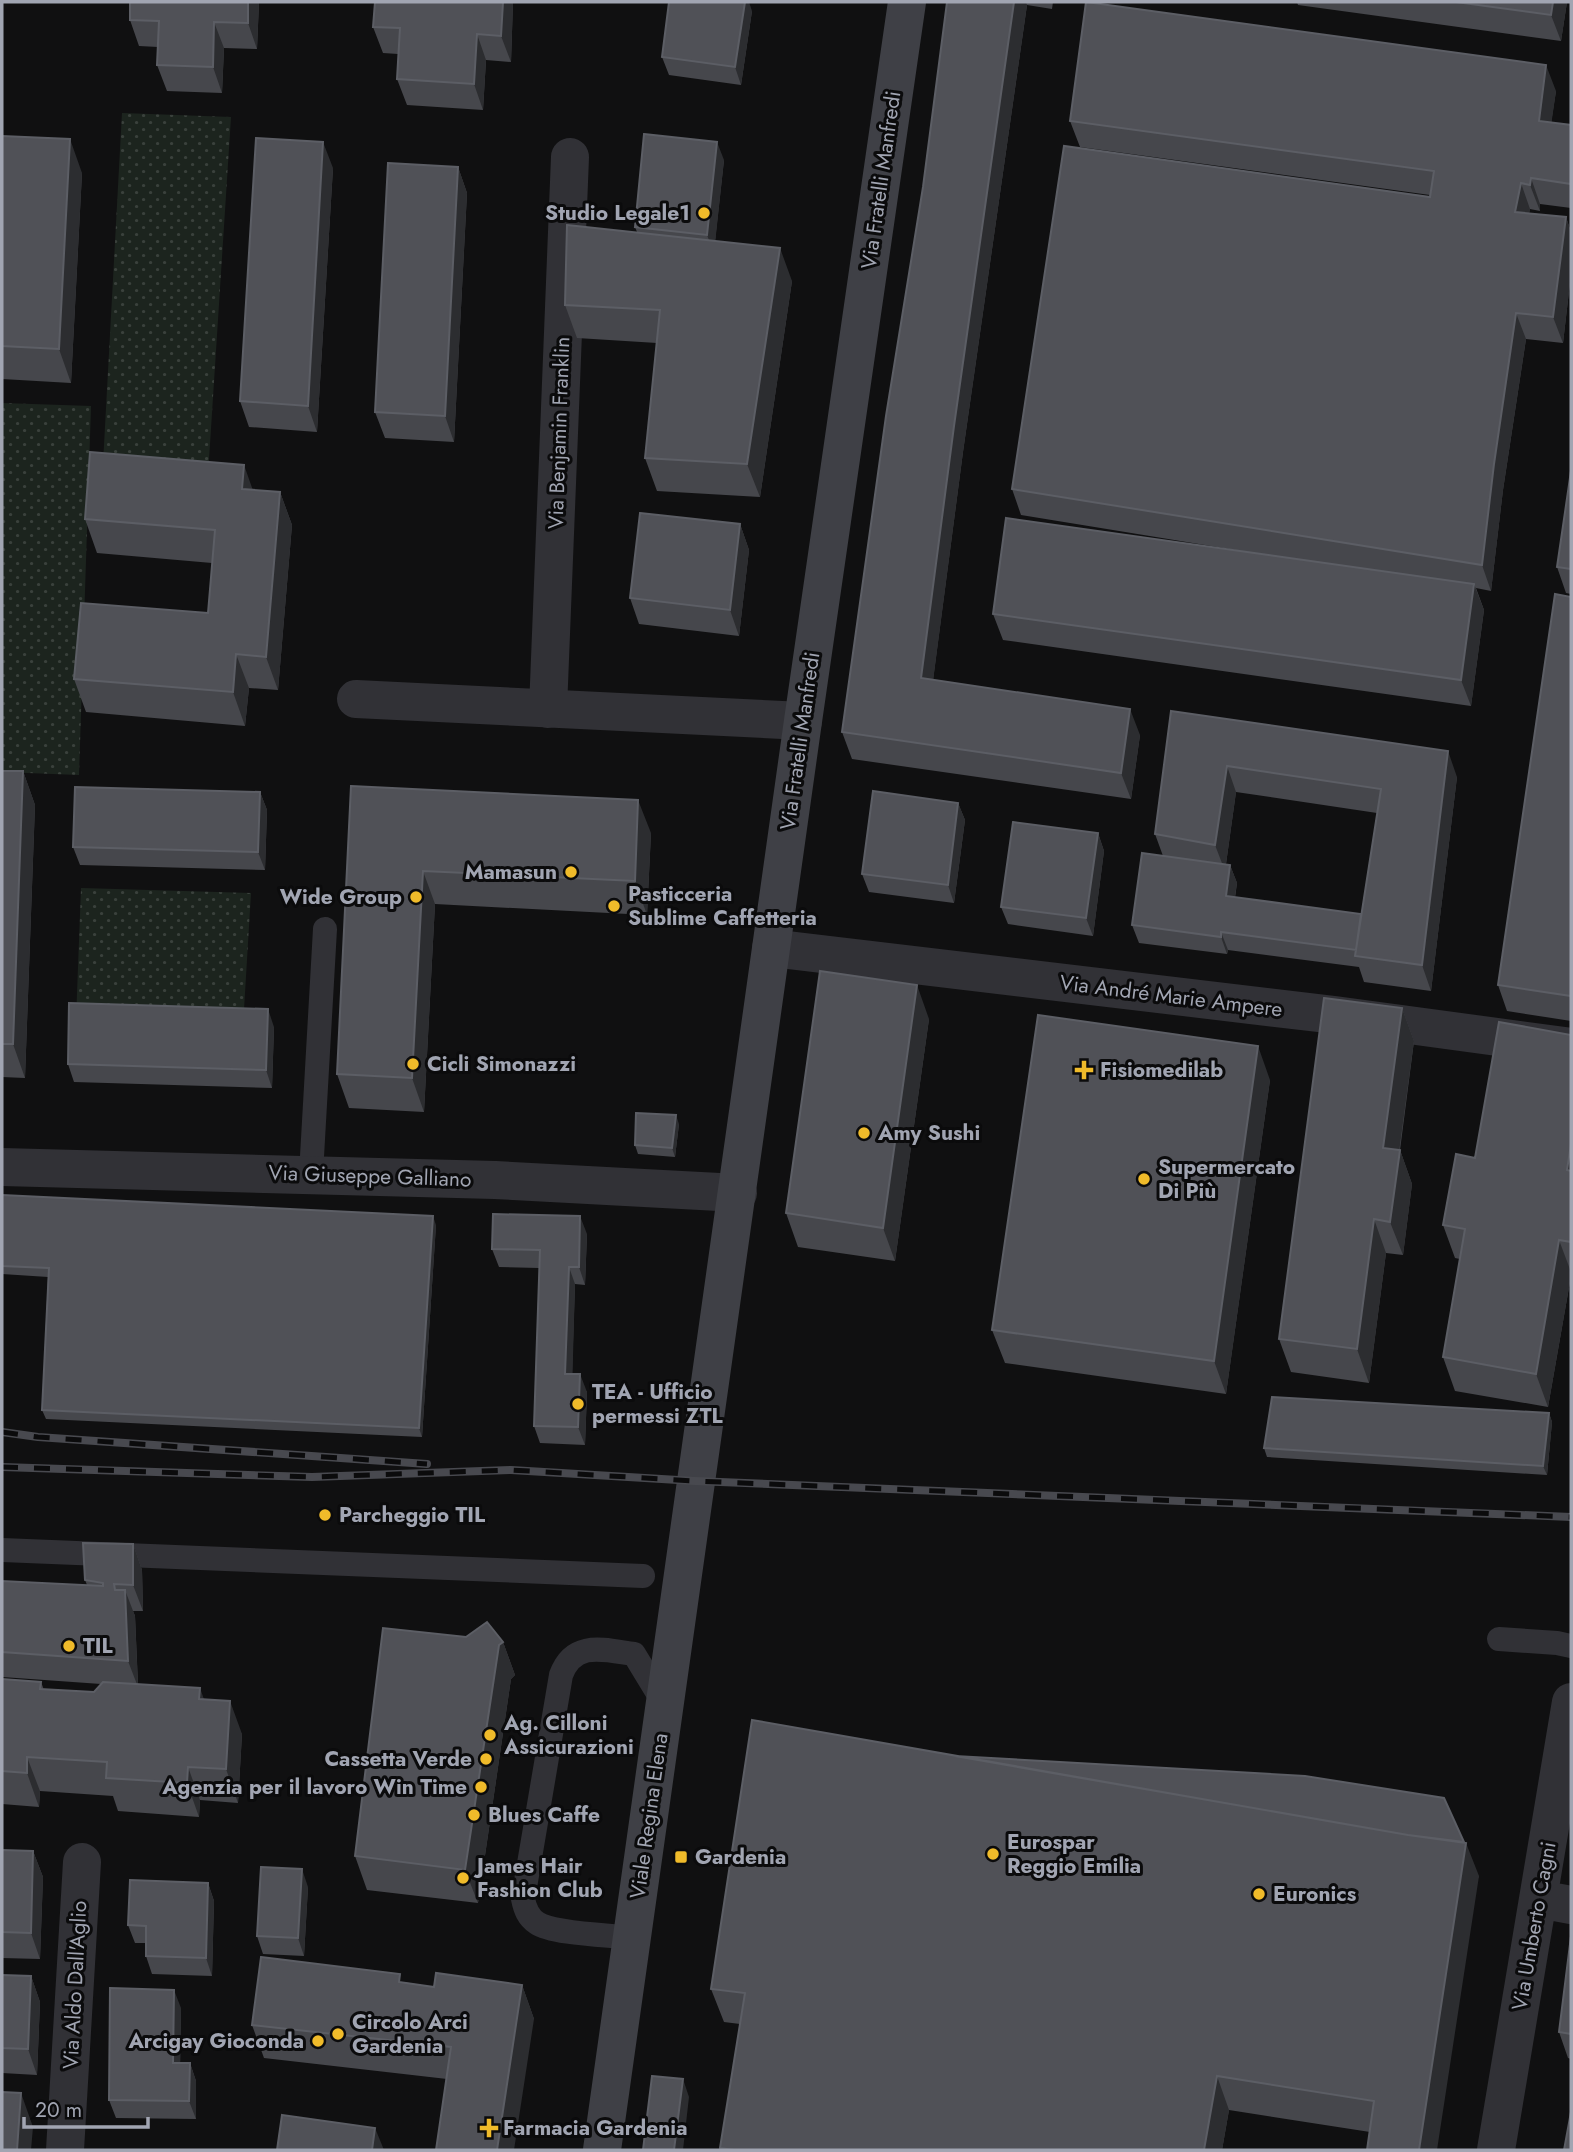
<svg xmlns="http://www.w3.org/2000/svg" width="1573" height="2152" font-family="Jost,sans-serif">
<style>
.grass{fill:url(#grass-dots)}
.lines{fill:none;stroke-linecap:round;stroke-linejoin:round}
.lane{stroke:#313136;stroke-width:24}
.street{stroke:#313136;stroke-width:38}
.secondary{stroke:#3f4046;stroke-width:38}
.rail-casing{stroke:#48494f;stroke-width:8}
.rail{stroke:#0b0b0c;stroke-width:5;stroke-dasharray:16;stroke-linecap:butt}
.wall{fill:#46474c;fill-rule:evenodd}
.shaded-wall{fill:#2c2d30}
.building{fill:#505157;stroke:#5c5e65;stroke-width:2}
.poi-dot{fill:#f0bb2a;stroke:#0b0b0c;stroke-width:2.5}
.labels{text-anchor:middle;stroke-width:6;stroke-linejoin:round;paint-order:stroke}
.street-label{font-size:21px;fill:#a1a5b2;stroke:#0b0b0c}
.poi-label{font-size:21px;font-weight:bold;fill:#a1a5b2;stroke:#0b0b0c;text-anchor:start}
</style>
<defs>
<pattern id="grass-dots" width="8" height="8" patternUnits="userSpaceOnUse" patternTransform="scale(1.75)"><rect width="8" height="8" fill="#1c241e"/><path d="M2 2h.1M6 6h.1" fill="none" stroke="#3a413c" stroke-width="1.8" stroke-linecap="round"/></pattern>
</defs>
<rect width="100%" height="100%" fill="#101011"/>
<path class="grass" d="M122,113L231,117L208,475L103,464Z
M2,403L91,406L79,775L2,772Z
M81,888L251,893L243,1026L76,1021Z"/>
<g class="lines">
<path class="lane" d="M311,1174L325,929
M2,1550L643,1576
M1499,1639L1557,1643L1571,1646
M632,1938C610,1935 553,1934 537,1923C528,1917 525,1909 523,1899L561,1675C574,1640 604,1650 634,1654L665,1705"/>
<path class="street" d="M356,699L803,721
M548,709L570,157
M771,948L1335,1015L1571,1047
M2,1167L495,1180L738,1193
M1539,1899L1571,1905
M65,2150L82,1862
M1496,2150L1571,1702"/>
<path class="secondary" d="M602,2150L803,721L907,2"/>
<g class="rail-casing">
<path id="rail" d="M2,1432L38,1437L427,1464
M2,1467L312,1477L511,1470L695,1481L1571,1517"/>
</g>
<use href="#rail" class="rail"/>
</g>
<path class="wall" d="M259,2L257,49L224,48L222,93L167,91L157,65L158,47L139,46L130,20Z
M375,2H513L511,62L486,60L483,110L407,105L397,79L398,54L383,53L373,27Z
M947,2H1053L1052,9L1027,5L963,452L933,680L1140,735L1131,799L852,759L842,732L923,187Z
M1297,2H1567L1561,41L1298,5Z
M752,11L741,85L669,75L662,57Z
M1556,91L1551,123L1571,125V208L1540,204V211L1530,209L1529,213L1566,217L1571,232V274L1563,343L1526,339L1503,490L1491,591L1476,588L1484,610L1471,706L1003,640L993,614L1260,554L1021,515L1012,489L1430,197V195L1080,147L1070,121Z
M2,136L82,173L71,383L2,379Z
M724,160L715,241L792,281L760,497L657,491L645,458L657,343L577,338L565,305L637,232L635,227Z
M458,167L467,193L454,442L385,438L375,412Z
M333,168L317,432L249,427L240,401Z
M1571,471V594L1566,593L1557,567Z
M253,490L280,492L292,525L278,690L249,688L245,726L86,712L74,679L208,613L212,563L97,553L85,519Z
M740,524L749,550L739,636L639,624L630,598Z
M1571,597V1021L1507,1011L1498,985Z
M1171,711L1457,777L1431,991L1364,982L1359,967L1228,950L1227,954L1139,943L1132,925L1163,856L1155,834ZM1236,792L1377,813L1361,915L1235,898L1237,883L1230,865L1226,864Z
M2,771H23L35,805L25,1078L2,1077Z
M351,786L651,833L647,915L435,904L424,1112L349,1108L337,1074Z
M260,792L267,810L265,870L80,865L73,847Z
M958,803L965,820L954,903L869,892L862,874Z
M1098,833L1104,851L1093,936L1008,924L1001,907Z
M1402,1008L1414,1041L1400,1150L1412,1184L1403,1255L1386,1253L1369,1383L1291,1372L1279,1339Z
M929,1019L895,1261L798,1247L786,1213Z
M274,1027L272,1088L74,1082L68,1064Z
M1571,1035V1276L1548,1407L1455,1391L1443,1357L1460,1259L1455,1258L1443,1225L1475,1158Z
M1270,1080L1226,1394L1005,1363L992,1330Z
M679,1124L675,1157L638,1154L635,1145Z
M2,1195L436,1225L422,1437L46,1419L42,1410L48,1277L2,1274Z
M587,1234L585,1285L575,1284L572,1374L587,1392L585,1445L540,1443L534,1426L539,1268L499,1267L492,1249Z
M1549,1413L1552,1422L1547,1475L1267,1457L1264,1448Z
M133,1544L142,1570L143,1611H133L135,1616L138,1684L204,1699L242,1734L238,1803L200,1800L199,1817L118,1811L113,1796L40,1791L39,1807L2,1804V1679L41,1682L44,1690L94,1692L101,1684L2,1677V1581L87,1585L85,1580Z
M503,1642L515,1675L511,1679L478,1903L367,1890L355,1856Z
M955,1756L1479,1876L1370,2132L1229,2110L1222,2150H721L720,2148L740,2024L724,2022L711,1989Z
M2,1850L33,1851L43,1877L40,1959L2,1958Z
M208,1883L214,1901L212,1976L152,1974L146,1956V1943H135L128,1925Z
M308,1887L304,1956L263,1954L257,1936Z
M1571,1936V2059L1568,2058L1559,2032Z
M2,1975L31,1976L40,2002L37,2075L2,2073Z
M403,1982L434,1987L522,1985L534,2019L447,2079L264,2058L252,2025Z
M181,2008L180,2063H190L196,2081V2119L116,2118L109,2100Z"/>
<path class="shaded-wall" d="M248,2H259L257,49L248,23Z
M503,2H513L511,62L501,36Z
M745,2H749L752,11L741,85L735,67Z
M1014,2H1026L1027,5L963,452L930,704L921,678L954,426Z
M1553,2H1567L1561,41L1551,15Z
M214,22L224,48L222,93L213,67Z
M477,34L486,60L483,110L474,84Z
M1546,65L1556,91L1548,147L1539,121Z
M70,139L82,173L71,383L59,349Z
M323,142L333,168L317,432L308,406Z
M717,142L724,160L714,253L707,235Z
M458,167L467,193L454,442L445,416Z
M1531,178L1540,204V211L1530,185Z
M1521,183L1530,209L1525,238L1515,212Z
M1566,217L1571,232V274L1563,343L1553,317Z
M780,248L792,281L760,497L747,464Z
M1516,313L1526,339L1503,490L1491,591L1482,565L1494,464Z
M244,465L256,499L242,489Z
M280,492L292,525L278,690L266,657Z
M740,524L749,550L739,636L730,610Z
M1474,584L1484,610L1471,706L1461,680Z
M236,654L249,688L245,726L233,692Z
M1130,709L1140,735L1131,799L1121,773Z
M1448,751L1457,777L1431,991L1422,965Z
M1227,766L1236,792L1225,871L1215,845Z
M23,771L35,805L25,1078L13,1044Z
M260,792L267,810L265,870L258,852Z
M638,800L651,833L647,915L635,881Z
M958,803L965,820L954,903L948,885Z
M1098,833L1104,851L1093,936L1086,918Z
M1230,865L1237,883L1232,914L1226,896Z
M423,871L435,904L424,1112L412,1078Z
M1221,932L1228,950L1227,954L1221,937Z
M917,985L929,1019L895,1261L883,1228Z
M1402,1008L1414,1041L1395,1182L1383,1148Z
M268,1009L274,1027L272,1088L266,1070Z
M1258,1046L1270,1080L1226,1394L1214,1361Z
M676,1115L679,1124L675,1157L672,1148Z
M1571,1144V1183L1567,1170Z
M1400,1150L1412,1184L1403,1255L1390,1222Z
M433,1216L436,1225L422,1437L419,1428Z
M580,1216L587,1234L585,1285L579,1267Z
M1374,1219L1386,1253L1369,1383L1357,1349Z
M1559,1240L1571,1272V1276L1548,1407L1536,1374Z
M569,1267L575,1284L572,1392L565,1374Z
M580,1374L587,1392L585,1445L578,1427Z
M1549,1413L1552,1422L1547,1475L1543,1466Z
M133,1544L142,1570L143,1611L133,1585Z
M125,1590L135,1616L138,1687L128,1661Z
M503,1642L515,1675L511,1679L478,1903L465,1870L499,1645Z
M200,1688L212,1722L199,1699Z
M230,1701L242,1734L238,1803L226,1769Z
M27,1757L40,1791L39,1807L27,1773Z
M188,1767L200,1800L199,1817L187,1783Z
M1466,1843L1479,1876L1437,2150H1419Z
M33,1851L43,1877L40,1959L31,1933Z
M302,1869L308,1887L304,1956L298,1938Z
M208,1883L214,1901L212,1976L206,1958Z
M31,1976L40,2002L37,2075L28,2049Z
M522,1985L534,2019L514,2150H497Z
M174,1990L181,2008L180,2081L173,2063Z
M190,2063L196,2081V2119L189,2101Z
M1217,2076L1229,2110L1222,2150H1204Z
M683,2079L689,2097L683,2150H674Z
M21,2093L33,2127L31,2150H17Z
M375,2128L384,2150H372Z"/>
<path class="building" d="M130,2H248V23L214,22L213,67L157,65L159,21L130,20Z
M375,2H503L501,36L477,34L474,84L397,79L400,28L373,27Z
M669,2H745L735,67L662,57Z
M947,2H1014L954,426L921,678L1130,709L1121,773L842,732L886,416L923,187Z
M1086,2L1546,65L1539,121L1571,125V184L1531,178L1530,185L1521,183L1515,212L1566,217L1553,317L1516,313L1494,464L1482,565L1012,489L1064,146L1430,197L1434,171L1070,121Z
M1456,2H1553L1551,15Z
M644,134L717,142L707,235L635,227Z
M2,136L70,139L59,349L2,346Z
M256,138L323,142L308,406L240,401Z
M388,163L458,167L445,416L375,412Z
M567,225L780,248L747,464L645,458L660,310L565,305Z
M90,452L244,465L242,489L280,492L266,657L236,654L233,692L74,679L81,603L208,613L215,530L85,519Z
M1571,471V569L1557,567Z
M640,513L740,524L730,610L630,598Z
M1006,518L1474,584L1461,680L993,614Z
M1555,594L1571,597V996L1498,985Z
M1171,711L1448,751L1422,965L1355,956L1381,789L1227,766L1215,845L1155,834Z
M2,771H23L13,1044H2Z
M351,786L638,800L635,881L423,871L412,1078L337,1074Z
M75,787L260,792L258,852L73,847Z
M873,791L958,803L948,885L862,874Z
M1013,822L1098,833L1086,918L1001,907Z
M1142,853L1230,865L1226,896L1361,914L1356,950L1221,932V937L1132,925Z
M820,971L917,985L883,1228L786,1213Z
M1324,998L1402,1008L1383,1148L1400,1150L1390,1222L1374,1219L1357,1349L1279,1339Z
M69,1003L268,1009L266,1070L68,1064Z
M1038,1015L1258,1046L1214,1361L992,1330Z
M1499,1022L1571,1035V1144L1567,1170L1571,1171V1242L1559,1240L1536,1374L1443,1357L1465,1229L1443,1225L1456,1154L1475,1158Z
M636,1113L676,1115L672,1148L635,1145Z
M2,1195L433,1216L419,1428L42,1410L49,1268L2,1266Z
M493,1214L580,1216L579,1267H569L565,1374H580L578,1427L534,1426L540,1250L492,1249Z
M1272,1397L1549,1413L1543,1466L1264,1448Z
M83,1543L133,1544V1585L114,1584L115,1590H125L128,1661L2,1652V1581L103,1586V1583L85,1580Z
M487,1622L503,1642L499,1645L465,1870L355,1856L383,1628L466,1637Z
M2,1679L41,1682L40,1689L94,1692L103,1682L200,1688L199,1699L230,1701L226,1769L188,1767L187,1783L106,1778L107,1762L27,1757V1773L2,1771Z
M752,1720L1408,1835L1466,1843L1419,2150H1367L1374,2101L1217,2076L1204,2150H734L720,2148L745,1993L711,1989Z
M955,1756L1305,1776L1444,1798L1464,1842L1408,1835Z
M2,1850L33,1851L31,1933L2,1932Z
M261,1867L302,1869L298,1938L257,1936Z
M130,1880L208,1883L206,1958L146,1956V1926L128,1925Z
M1571,1936V2034L1559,2032Z
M261,1957L400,1974L399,1982L434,1987L436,1973L522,1985L497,2150H436L451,2047L252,2025Z
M2,1975L31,1976L28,2049L2,2048Z
M110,1988L174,1990L173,2063H190L189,2101L109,2100Z
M652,2076L683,2079L674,2150H643Z
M2,2092L21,2093L17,2150H2Z
M1571,2112V2150H1564Z
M282,2115L375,2128L372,2150H277Z"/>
<g class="poi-dot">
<circle cx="704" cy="213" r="7"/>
<circle cx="571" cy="872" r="7"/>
<circle cx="416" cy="897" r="7"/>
<circle cx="614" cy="906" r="7"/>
<circle cx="413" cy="1064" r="7"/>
<path d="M1080.5 1059.5h7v7h7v7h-7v7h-7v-7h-7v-7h7z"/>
<circle cx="864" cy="1133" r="7"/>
<circle cx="1144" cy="1179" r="7"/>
<circle cx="578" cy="1404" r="7"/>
<circle cx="325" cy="1515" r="7"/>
<circle cx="69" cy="1646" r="7"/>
<circle cx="490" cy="1735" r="7"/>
<circle cx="486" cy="1759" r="7"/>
<circle cx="481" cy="1787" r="7"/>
<circle cx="474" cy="1815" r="7"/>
<circle cx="993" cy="1854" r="7"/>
<rect x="674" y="1850" width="14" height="14" rx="3.5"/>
<circle cx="463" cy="1878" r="7"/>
<circle cx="1259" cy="1894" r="7"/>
<circle cx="338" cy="2034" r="7"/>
<circle cx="318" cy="2041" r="7"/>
<path d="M485.5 2117.5h7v7h7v7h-7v7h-7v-7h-7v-7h7z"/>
</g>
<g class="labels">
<g class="street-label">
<text transform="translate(881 180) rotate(-82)" y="7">Via Fratelli Manfredi</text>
<text transform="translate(559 433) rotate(-88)" y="7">Via Benjamin Franklin</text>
<text transform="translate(800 741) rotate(-82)" y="7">Via Fratelli Manfredi</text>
<text transform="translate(1171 996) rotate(7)" y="7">Via André Marie Ampere</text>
<text transform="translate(370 1176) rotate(2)" y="7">Via Giuseppe Galliano</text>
<text transform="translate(649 1816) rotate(-82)" y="7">Viale Regina Elena</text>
<text transform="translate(1534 1926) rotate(-80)" y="7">Via Umberto Cagni</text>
<text transform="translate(75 1985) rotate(-87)" y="7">Via Aldo Dall'Aglio</text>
</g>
<g class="poi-label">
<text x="690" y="220" text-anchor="end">Studio Legale1</text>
<text x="557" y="879" text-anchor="end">Mamasun</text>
<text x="628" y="901">Pasticceria<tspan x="628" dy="24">Sublime Caffetteria</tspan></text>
<text x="402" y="904" text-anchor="end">Wide Group</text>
<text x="427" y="1071">Cicli Simonazzi</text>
<text x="1100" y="1077">Fisiomedilab</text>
<text x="878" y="1140">Amy Sushi</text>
<text x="1158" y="1174">Supermercato<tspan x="1158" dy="24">Di Più</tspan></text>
<text x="592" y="1399">TEA - Ufficio<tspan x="592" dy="24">permessi ZTL</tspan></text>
<text x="339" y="1522">Parcheggio TIL</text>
<text x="83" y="1653">TIL</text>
<text x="504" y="1730">Ag. Cilloni<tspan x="504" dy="24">Assicurazioni</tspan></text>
<text x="472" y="1766" text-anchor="end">Cassetta Verde</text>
<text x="467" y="1794" text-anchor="end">Agenzia per il lavoro Win Time</text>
<text x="488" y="1822">Blues Caffe</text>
<text x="1007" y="1849">Eurospar<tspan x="1007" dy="24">Reggio Emilia</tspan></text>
<text x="695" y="1864">Gardenia</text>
<text x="477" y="1873">James Hair<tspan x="477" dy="24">Fashion Club</tspan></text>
<text x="1273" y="1901">Euronics</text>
<text x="352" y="2029">Circolo Arci<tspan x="352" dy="24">Gardenia</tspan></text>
<text x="304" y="2048" text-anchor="end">Arcigay Gioconda</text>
<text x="503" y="2135">Farmacia Gardenia</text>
</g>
</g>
<rect width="1573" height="2152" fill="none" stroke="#a1a5b2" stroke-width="7"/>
<path d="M24 2117v10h124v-10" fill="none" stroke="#a1a5b2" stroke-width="3.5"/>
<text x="35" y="2117" font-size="21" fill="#a1a5b2" stroke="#0b0b0c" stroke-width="5" paint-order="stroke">20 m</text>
</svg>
